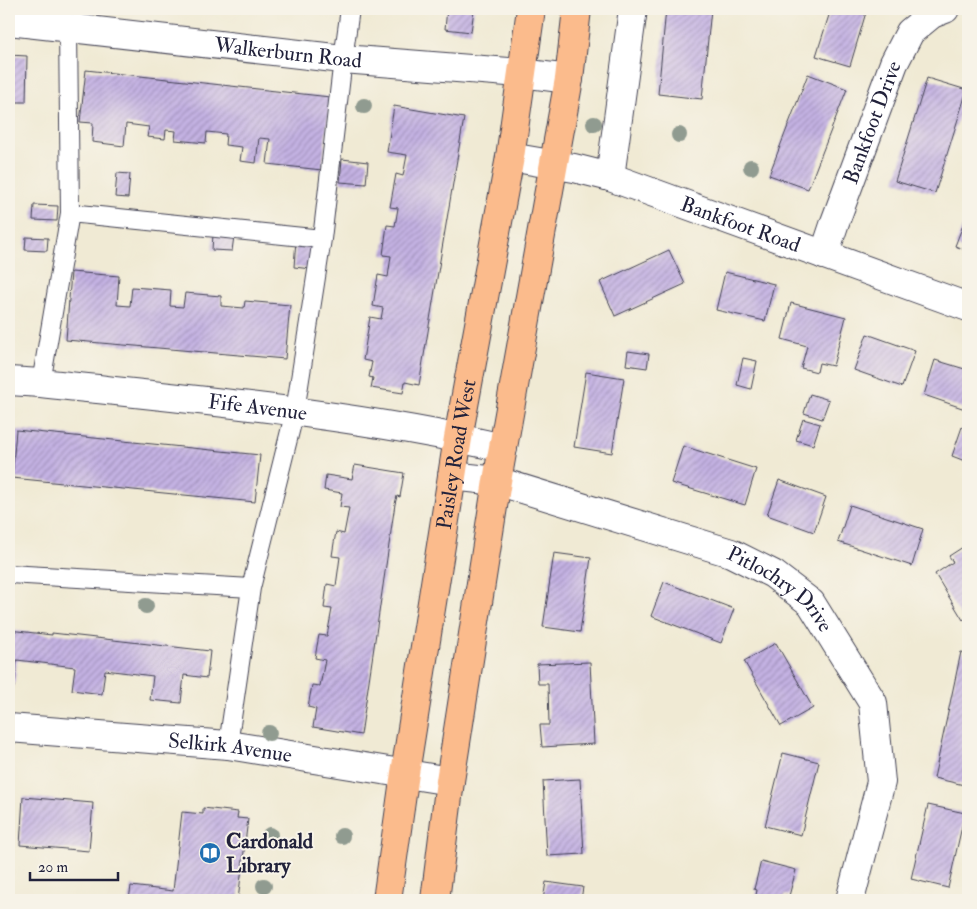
<svg xmlns="http://www.w3.org/2000/svg" width="977" height="909" font-family="'IM FELL Double Pica',serif">
<style>
.building{fill:url(#building-hatch)}
.lines{fill:none;stroke-linecap:round;stroke-linejoin:round}
.service-casing{stroke:#414052;stroke-width:20}
.minor-casing{stroke:#414052;stroke-width:30}
.primary-casing{stroke:#414052;stroke-width:30}
.service{stroke:#fff;stroke-width:18}
.minor{stroke:#fff;stroke-width:28}
.primary{stroke:#fbbb8c;stroke-width:28}
.tree{fill:#909b90}
.labels{text-anchor:middle;stroke-width:4;stroke-linejoin:round;paint-order:stroke}
.street-label{font-size:21px;fill:#22223b;stroke:#f7f3e8}
.poi-label{font-size:21px;font-weight:bold;fill:#22223b;stroke:#f7f3e8;text-anchor:start}
</style>
<defs>
<pattern id="building-hatch" width="6" height="6" patternUnits="userSpaceOnUse" patternTransform="scale(1.25)"><rect width="6" height="6" fill="#c4b2e3"/><path d="M-1 1l2-2M0 6l6-6M5 7l2-2" fill="none" stroke="#9f90b9"/></pattern>
</defs>
<rect width="100%" height="100%" fill="#f7f3e8"/>
<filter id="ink" filterUnits="userSpaceOnUse"><feTurbulence type="fractalNoise" baseFrequency=".02" numOctaves="2"/><feDisplacementMap in="SourceGraphic" scale="10" xChannelSelector="R" yChannelSelector="G"/><feConvolveMatrix kernelMatrix="1 2 1 2 8 2 1 2 1" color-interpolation-filters="sRGB"/></filter>
<filter id="wash" filterUnits="userSpaceOnUse"><feTurbulence type="fractalNoise" baseFrequency=".0096" numOctaves="4" result="noise"/><feDisplacementMap in="SourceGraphic" scale="20" xChannelSelector="R" yChannelSelector="G"/><feGaussianBlur stdDeviation="1.12" result="paint"/><feColorMatrix in="noise" values="0 0 0 0 0 0 0 0 0 0 0 0 0 0 0 0 0 1.4 0 .05"/><feComposite in="paint" operator="in"/></filter>
<g filter="url(#wash)">
<rect width="100%" height="100%" fill="#f0ead4"/>
<g id="blocks">
<path class="building" d="M447,9H474L471,32L445,29Z
M666,9H711L702,99L658,94Z
M831,9H867L850,66L816,56Z
M9,55L27,56L26,102H9Z
M86,70L330,97L322,170L267,164L270,139L259,138L256,163L240,161L242,147L225,145L226,134L207,132L206,143L175,140L176,131L166,130L165,139L147,137L149,127L126,124L124,146L92,142L93,123L80,122Z
M808,74L847,89L808,189L769,175Z
M927,78L967,90L935,193L895,181Z
M394,106L464,118L419,385L405,382L403,393L371,388L373,378L369,377L372,362L363,360L370,317L381,319L383,308L373,306L378,275L388,277L391,256L383,255L387,225L395,226L398,208L390,207L396,174L403,176L407,155L387,152Z
M342,159L368,162L366,184L340,182Z
M117,173L130,174L128,198L115,197Z
M34,205L58,206L57,221L33,220Z
M968,212V251L955,246Z
M213,234L234,236L232,251L212,250Z
M26,237L48,238L47,251L25,250Z
M296,240L314,242L311,269L294,267Z
M669,250L685,284L615,316L600,282Z
M71,272L119,276L117,305L130,306L132,287L171,290L170,306L183,307L185,293L221,296V306L244,308L245,301L290,305L285,359L66,340Z
M725,272L774,284L765,321L716,310Z
M791,303L846,317L833,366L819,363L817,372L801,368L807,346L782,339Z
M867,334L915,351L902,387L854,370Z
M628,351L649,354L647,368L626,365Z
M743,358L757,361L751,389L737,385Z
M935,360L968,370V410L924,395Z
M586,372L624,378L612,453L574,447Z
M810,394L829,400L822,419L804,413Z
M803,419L820,424L813,445L796,440Z
M962,427L968,429V452L965,461L952,456Z
M16,430L260,455L255,502L12,478Z
M683,446L756,469L745,505L671,483Z
M355,465L404,473L400,497L397,496L395,504L361,735L313,727L316,709L308,707L312,685L320,686L325,660L315,658L317,646L319,635L327,636L332,609L324,608L327,584L336,586L340,557L332,556L334,543L336,532L344,534L349,508L340,507L342,493L324,490L326,475L352,479Z
M779,480L826,497L814,532L767,515Z
M850,505L923,529L912,566L838,542Z
M963,547L968,555V616L963,620L935,574L953,562L949,556Z
M554,553L591,558L580,632L543,627Z
M664,582L734,609L721,643L651,616Z
M9,630L52,635V633L210,651L207,678L184,675L181,703L150,700L153,676L105,670L102,694L72,690L75,667L17,660L14,687L9,686Z
M776,643L813,708L781,726L744,661Z
M961,652L968,653V767L964,785L934,778Z
M590,662L594,744L542,747L540,725H549L548,684H538L537,664Z
M783,753L819,762L801,835L765,826Z
M580,779L584,854L547,856L543,781Z
M23,797L93,803L89,851L20,845Z
M928,805L965,813L948,888L911,879Z
M203,808L238,812L237,818L248,819L238,900H129L131,886L173,891L182,812L203,814Z
M761,861L796,870L789,896L785,895L783,900H755L757,890L754,889Z
M546,882L583,887L581,900H543Z"/>
</g>
</g>
<g filter="url(#ink)">
<use href="#blocks" fill-opacity="0" stroke="#414052" stroke-width="1"/>
<g class="lines">
<g class="service-casing">
<path id="service" d="M70,213L322,239
M41,383L70,213L68,28
M9,574L251,588
M228,745L251,588L295,411L322,239L343,59L350,9"/>
</g>
<g class="minor-casing">
<g id="minor">
<path id="s1" d="M9,21L343,59L521,73L569,79"/>
<path id="s2" d="M510,157L574,168L610,177L968,307"/>
<path d="M610,177L633,9"/>
<path id="s3" d="M824,255L835,222L894,63L910,32L932,14L945,9"/>
<path id="s4" d="M9,381L41,383C196,400 351,413 503,448"/>
<path id="s5" d="M452,476L497,481L731,553L773,574L811,603L873,703L881,782L850,900"/>
<path id="s6" d="M9,728L228,745L450,781"/>
</g>
</g>
<g class="primary-casing">
<g id="primary">
<path id="s7" d="M387,900L405,773L458,438L510,157L531,9"/>
<path d="M435,900L450,781L497,481L569,79L577,9"/>
</g>
</g>
<use href="#service" class="service"/>
<use href="#minor" class="minor"/>
<use href="#primary" class="primary"/>
</g>
<g class="tree">
<circle cx="364" cy="106" r="8"/>
<circle cx="594" cy="124" r="8"/>
<circle cx="679" cy="135" r="8"/>
<circle cx="751" cy="167" r="8"/>
<circle cx="146" cy="606" r="8"/>
<circle cx="269" cy="733" r="8"/>
<circle cx="270" cy="835" r="8"/>
<circle cx="342" cy="836" r="8"/>
<circle cx="264" cy="886" r="8"/>
</g>
</g>
<defs>
<g id="library-disc" transform="scale(1.125)"><circle r="9.5" fill="#1f6fb2" stroke="#f7f3e8"/><path d="M-6-4Q-3-5.5-.7-3.5V5Q-3 3-6 4ZM6-4Q3-5.5 .7-3.5V5Q3 3 6 4Z" fill="#fff"/></g>
</defs>
<g fill-rule="evenodd">
<use href="#library-disc" x="210" y="853"/>
</g>
<g class="labels">
<g class="street-label">
<text dy="7" stroke="none"><textPath href="#s1" startOffset="281">Walkerburn Road</textPath></text>
<text dy="7" stroke="none"><textPath href="#s3" startOffset="141">Bankfoot Drive</textPath></text>
<text dy="7" stroke="none"><textPath href="#s2" startOffset="241">Bankfoot Road</textPath></text>
<text dy="7" stroke="none"><textPath href="#s4" startOffset="250">Fife Avenue</textPath></text>
<text dy="7" stroke="none"><textPath href="#s7" startOffset="451">Paisley Road West</textPath></text>
<text dy="7" stroke="none"><textPath href="#s5" startOffset="352">Pitlochry Drive</textPath></text>
<text dy="7" stroke="none"><textPath href="#s6" startOffset="222">Selkirk Avenue</textPath></text>
</g>
<g class="poi-label">
<text x="226" y="848">Cardonald<tspan x="226" dy="24">Library</tspan></text>
</g>
</g>
<rect width="977" height="909" fill="none" stroke="#f7f3e8" stroke-width="30"/>
<path d="M30 872v8h88v-8" fill="none" stroke="#22223b" stroke-width="2.5"/>
<text x="38" y="872" font-size="15" fill="#22223b" stroke="#f7f3e8" stroke-width="4" paint-order="stroke">20 m</text>
</svg>
